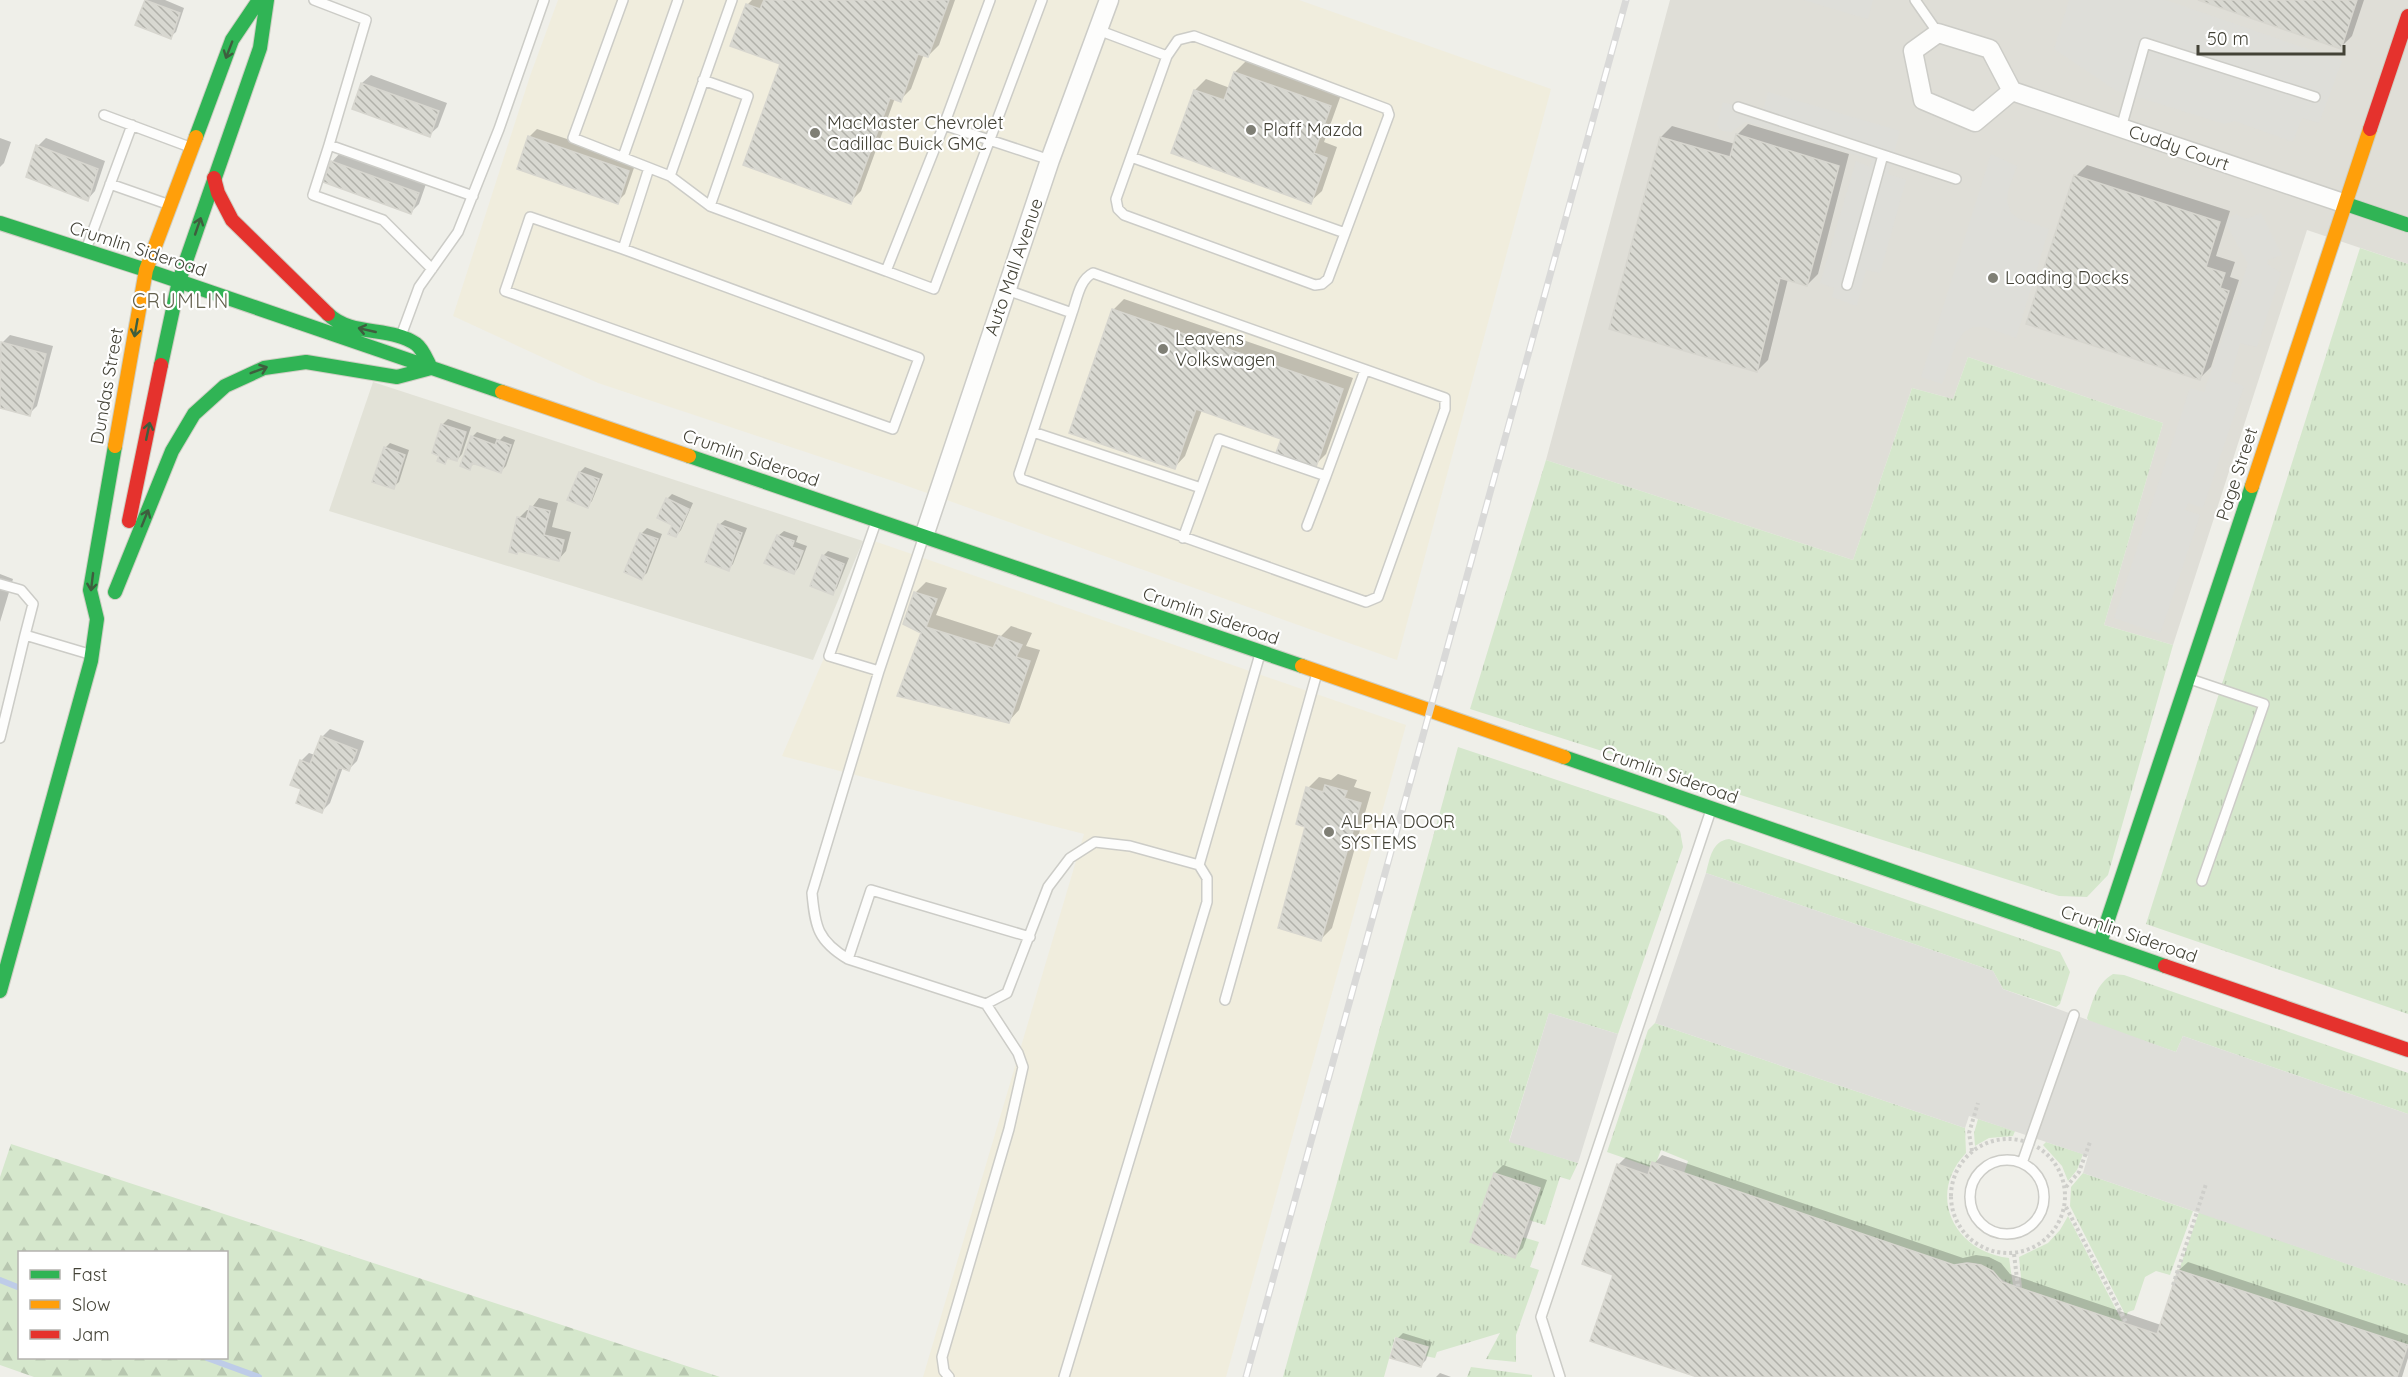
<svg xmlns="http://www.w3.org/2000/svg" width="2408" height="1377" font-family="Quicksand,sans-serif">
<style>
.residential{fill:#e2e2d7}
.commercial{fill:#f0eddd}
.industrial{fill:#dfded7}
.grass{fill:url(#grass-tufts)}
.forest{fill:url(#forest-firs);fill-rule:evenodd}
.parking{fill:#deded9}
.shadow{fill:#0003}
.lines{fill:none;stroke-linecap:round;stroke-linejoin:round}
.stream{stroke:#becce8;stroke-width:6}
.building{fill:url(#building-back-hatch);stroke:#d7d6cf;stroke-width:1.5}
.lane-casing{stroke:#ccccc7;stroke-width:12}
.street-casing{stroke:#ccccc7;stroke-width:21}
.fast-casing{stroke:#cecec3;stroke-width:16}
.slow-casing{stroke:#cecec3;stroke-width:16}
.jam-casing{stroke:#cecec3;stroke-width:16}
.path{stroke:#cfcfcb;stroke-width:4;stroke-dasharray:3 3;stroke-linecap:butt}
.lane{stroke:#fdfdfc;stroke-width:9}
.street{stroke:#fdfdfc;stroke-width:18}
.fast{stroke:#30b455;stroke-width:14}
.slow{stroke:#ff9f0a;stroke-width:14}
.jam{stroke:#e5322d;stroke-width:14}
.rail-casing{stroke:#d9d9d8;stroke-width:7}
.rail{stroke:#fff;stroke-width:4.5;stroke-dasharray:14;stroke-linecap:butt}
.oneway{stroke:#3e5e3e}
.poi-dot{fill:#7f7f75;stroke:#fff;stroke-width:2}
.labels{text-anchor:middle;stroke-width:4.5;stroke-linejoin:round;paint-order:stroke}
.poi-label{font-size:18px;fill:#434236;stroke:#fff;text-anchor:start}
.street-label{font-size:18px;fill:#434236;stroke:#fff}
.neighbourhood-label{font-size:20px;letter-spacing:1.5px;fill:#65624f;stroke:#fff}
</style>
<defs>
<pattern id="grass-tufts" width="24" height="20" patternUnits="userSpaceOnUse" patternTransform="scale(1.5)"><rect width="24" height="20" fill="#d5e7cc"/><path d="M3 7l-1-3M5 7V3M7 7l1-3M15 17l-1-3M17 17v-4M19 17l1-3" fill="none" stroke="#b8c7b0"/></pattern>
<pattern id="forest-firs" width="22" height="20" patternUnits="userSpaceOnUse" patternTransform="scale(1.5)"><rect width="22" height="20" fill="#d5e7cc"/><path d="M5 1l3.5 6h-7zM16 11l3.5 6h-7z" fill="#b8c7b0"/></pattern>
<pattern id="building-back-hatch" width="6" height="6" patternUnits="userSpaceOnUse" patternTransform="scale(1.5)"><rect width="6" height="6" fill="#d8d8d1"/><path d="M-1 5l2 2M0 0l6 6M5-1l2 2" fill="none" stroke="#b1b1aa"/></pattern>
</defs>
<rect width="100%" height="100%" fill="#efefe9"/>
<path class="residential" d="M373,382L863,541L813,660L329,511Z"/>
<path class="commercial" d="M558,0H1299L1551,89L1397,660L896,482L598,383L453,316L530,76Z
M874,541L1406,725L1226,1377H923L1084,834L782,756Z"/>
<path class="industrial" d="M1670,0H2408V264L2307,230L2173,645L2104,625L2163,423L1968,357L1953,399L1912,388L1853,560L1546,460Z"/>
<path class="grass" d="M2360,248L2408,264V1014L2146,924Z
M1968,357L2163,423L2104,625L2173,645L2108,875L2087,897L2059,896L1470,709L1546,460L1853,560L1912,388L1953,399Z
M1458,747L1665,816L1680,831L1683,847L1618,1034L1549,1013L1509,1141L1578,1163L1570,1180L1560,1177L1545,1225L1529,1220L1539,1188L1494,1173L1470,1242L1522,1237L1539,1242L1530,1267L1539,1270L1516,1335V1362L1486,1359L1500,1333L1437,1352L1435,1358L1425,1356L1427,1347L1395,1337L1384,1377H1283Z
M1729,839L2060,952L2070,972L2060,1004L2056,1007L2003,989L1993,971L1706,873C1710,858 1712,841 1729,839Z
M2113,974L2124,975L2408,1073V1114L2183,1036L2176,1052L2089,1022L2087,1018C2093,1001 2096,984 2113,974Z
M1655,1023L1965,1128L1966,1153C1926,1195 1954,1252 2009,1258L2013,1285C1990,1277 1985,1255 1954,1265L1684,1173L1688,1161L1661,1150L1656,1163L1652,1162L1650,1167L1607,1152L1648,1030Z
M1978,1119L2015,1131L2013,1136L1989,1138L1975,1146L1974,1133Z
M2046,1142L2083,1154L2077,1170L2068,1181L2062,1166L2043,1145Z
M2083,1173L2193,1211L2170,1275L2156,1271L2145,1277L2134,1310L2128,1312L2126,1316L2070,1206L2071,1187Z
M2199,1212L2408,1285V1345L2179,1270Z
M2068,1216L2123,1323L2022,1288L2019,1257L2048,1243L2060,1230Z
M1471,1367L1532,1375V1377H1467Z"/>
<path class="forest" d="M11,1144L720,1377H34L0,1365V1177ZM20,1252H226V1358H20Z"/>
<path class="parking" d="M1803,0H1873L1868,19Z
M2069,0H2166L2342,61L2319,123L2302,118L2293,142L2235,121L2224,124L2115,90L2054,49Z
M1768,92L1900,131L1888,174L1906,180L1880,273L1866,270L1857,306L1832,297L1834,288L1820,283L1856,161L1870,167L1872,160L1746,122L1731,132L1722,131L1717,125L1723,102L1762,114Z
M1991,154L2017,166L2009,188L2007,201L2011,213L2019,219L2049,229L2016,338L1985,327H1973L1964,332L1956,344L1942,384L1921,377Z
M2261,213L2282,255L2268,260L2267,264L2281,273L2257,347L2240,343L2230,381L2244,386L2203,508L2188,503L2185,510L2200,515L2160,634L2114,618L2190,388L2204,392L2248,264L2226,224L2227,219L2236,214L2246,219Z
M1706,873L1993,971L2003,989L2176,1052L2183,1036L2408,1114V1285L2083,1173L2088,1156L1969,1116L1965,1128L1655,1023Z
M1549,1013L1618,1034L1578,1163L1509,1142Z"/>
<path class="shadow" d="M147,0H165L184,8L176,32L170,37L137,24Z
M752,0H955L939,45L928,56L924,54L911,89L900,100L895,98L861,191L850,202L782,63L747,5Z
M2202,0H2364L2352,36L2341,47Z
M1246,61L1341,95L1324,142L1337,147L1322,191L1310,202L1195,90L1206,79L1230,88L1235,72Z
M371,75L447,103L438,127L429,135L354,108L362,83Z
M1748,124L1849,154L1818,274L1807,285L1788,279L1768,360L1757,371L1661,137L1672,126L1735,144L1737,135Z
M537,129L636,162L625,194L617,202L529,137Z
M0,138L11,142L4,163L0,167Z
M46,138L105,161L95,191L87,200L38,146Z
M340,153L426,184L419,204L411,212L332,162Z
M2087,165L2230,211L2216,256L2235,262L2230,277L2239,280L2211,367L2200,378L2076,176Z
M1124,299L1353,378L1326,454L1315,465L1283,438L1202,410L1185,456L1174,468L1113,310Z
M10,335L53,346L37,406L29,414L0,406V350L2,343Z
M448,419L471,427L462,454L457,460L449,457L445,462L441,455L434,452L443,424Z
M477,432L500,440L504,436L515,440L506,466L501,471L475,463L469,468L472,437Z
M390,443L409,450L399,482L393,487L385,448Z
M585,467L603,474L592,501L587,507L569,500L580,472Z
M672,494L693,503L681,530L676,536L667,499Z
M539,498L558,503L552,527L571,532L566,551L558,560L519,518L527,510H530Z
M725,520L747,528L733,564L728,569L719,525Z
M647,528L662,534L647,573L641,578L626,572L642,533Z
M784,531L798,536L796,542L807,546L799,567L794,573L778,536Z
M828,551L849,558L837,588L832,593L823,556Z
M0,574L13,579L0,622Z
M926,582L947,588L936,615L1001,636L1011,626L1032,633L1026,646L1040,650L1019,710L1008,722L923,633L915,593Z
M330,729L364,741L357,761L349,769L343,767L330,803L322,811L303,788L301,761L309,753L315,755L322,737Z
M1338,774L1357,780L1354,787L1371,792L1332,928L1321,939L1307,826L1308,788L1319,777L1331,780Z
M1662,1155L1963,1258L1976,1255L1989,1257L2001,1263L2010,1274L2161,1325L2179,1270L2188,1262L2408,1335V1358L2402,1377H1702L1615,1274L1618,1165L1626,1157L1652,1166Z
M1503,1165L1547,1180L1523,1248L1515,1256L1495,1173Z
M1403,1333L1432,1342L1426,1360L1421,1365L1392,1357L1398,1338Z
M1440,1373L1451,1377H1436Z"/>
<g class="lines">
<path class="stream" d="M0,1280L20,1288
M207,1358L259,1377"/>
</g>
<path class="building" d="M145,0L180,13L171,39L135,25Z
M764,0H949L928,57L918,54L901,102L890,98L851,204L743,165L780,64L730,46L746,4L760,9Z
M2198,0H2357L2341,49Z
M1234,72L1331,106L1314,153L1327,158L1311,204L1171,153L1194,90L1224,100Z
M361,83L439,111L430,137L352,109Z
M1736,134L1839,166L1807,286L1780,278L1757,372L1609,329L1660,137L1730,157Z
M528,136L629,171L618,204L517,169Z
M36,145L98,169L88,201L26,177Z
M331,161L419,193L411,214L323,182Z
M2074,175L2220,222L2206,267L2225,273L2220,288L2229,291L2200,380L2026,324Z
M1112,309L1343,389L1316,467L1276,453L1281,439L1196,409L1175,469L1069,433Z
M1,342L46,354L30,416L0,408Z
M441,424L466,432L457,461L447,458L445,464L437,461L439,456L432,453Z
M471,436L495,445L497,440L511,445L501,473L472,463L470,470L460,466Z
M384,447L405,455L394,489L372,482Z
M579,472L599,479L588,508L567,500Z
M666,498L689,509L676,537L668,534L672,525L657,518Z
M530,506L550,511L544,535L564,540L559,561L518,551L517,554L509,552L517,517L526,519Z
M718,524L742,533L729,571L705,562Z
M640,533L658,539L642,580L624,572Z
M777,535L794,541L792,547L803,551L794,574L764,563Z
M822,555L844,564L833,595L810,586Z
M914,592L937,599L926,627L993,648L999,636L1022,645L1016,657L1030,661L1009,723L897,696L921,633L903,624Z
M321,736L357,750L349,771L339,767L322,813L296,803L301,789L290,785L300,760L310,764Z
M1325,785L1347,791L1344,798L1361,803L1321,941L1278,928L1305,827L1296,824L1306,787L1323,792Z
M1652,1162L1954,1265L1967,1263L1981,1265L1993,1271L2002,1282L2157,1334L2178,1270L2408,1345L2397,1377H1697L1590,1341L1613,1275L1582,1264L1617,1164L1648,1175Z
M1494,1173L1540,1188L1515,1258L1470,1242Z
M1396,1338L1428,1347L1421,1367L1390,1358Z"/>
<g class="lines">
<g class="lane-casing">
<path id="lane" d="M314,0L366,20L329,145
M623,0L573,138L670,176L710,206L886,271L944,125L990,0
M1915,0L1938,33
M1098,30L1167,56L1178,40L1194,36L1387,109L1389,115L1328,279L1322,284L1315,285L1124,215L1118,209L1116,199L1167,56
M703,80L748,96L710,206
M1738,107L1956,179
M104,115L187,146
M944,125L1050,160
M2121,128L2145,43L2315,97
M623,157L678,0
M1131,157L1345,233
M670,176L732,0
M110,184L167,204
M87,247L132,125
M623,249L919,358L893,429L505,291L530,217L623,249L649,168
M432,269L383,220L313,195L329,145L473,196
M886,271L934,289L1042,0
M1847,285L1883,155
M1007,290L1072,313C1077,300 1079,280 1093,273L1445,398V409L1378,597L1366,602L1021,479L1019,474L1072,313
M402,333L419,287L458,232L499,129L544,0
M1033,432L1201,488
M876,522L829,656L879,671L923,539
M1307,526L1326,476
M1183,538L1219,439L1326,476L1365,370
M0,584L21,590L33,604L25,635
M879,671L812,893C815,927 818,941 848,959L986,1004L1007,993L1048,887L1070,858L1095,842L1130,846L1199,865L1260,654
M2190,679L2264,704L2202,881
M0,738L25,635L89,654
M848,959L871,890L1030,937
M1225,1000L1317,673
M1970 1197a37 37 0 1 1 74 0a37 37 0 1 1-74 0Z
M2022,1163L2074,1015
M949,1377L944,1371L942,1357L1009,1129L1023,1067L1018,1053L986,1004
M1064,1377L1207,902V878L1199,865
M1560,1377L1541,1317L1711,810"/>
</g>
<g class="street-casing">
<path id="street" d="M2012,91L1975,122L1923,100L1913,51L1938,33L1990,49L2012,91L2346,204
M924,536L1050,160L1109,0"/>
</g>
<g class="fast-casing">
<path id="fast" d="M196,137L232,40L259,0
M2346,204L2408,225
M0,223L146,270L502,392
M161,365L179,281L260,48L267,0
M689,456L1302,666
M115,592L172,451L194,414L225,386L264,368L306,362L397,377L431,368C427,361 423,349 416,344C391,326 351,337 328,314
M1564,757L2165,966
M2100,943L2252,486
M0,991L91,661L97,619L90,590L115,446"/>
</g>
<g class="slow-casing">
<path id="slow" d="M502,392L689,456
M115,446L146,270L196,137
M2252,486L2370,129
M1302,666L1564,757"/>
</g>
<g class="jam-casing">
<path id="jam" d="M2370,129L2408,16
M214,178L218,193L232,220L328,314
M129,521L161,365
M2165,966L2408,1050"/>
</g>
<path class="path" d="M1951 1196a57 57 0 1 1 114 0a57 57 0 1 1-114 0Z
M1972,1151L1969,1133L1978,1103
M2066,1187L2079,1172L2090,1142
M2066,1207L2127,1324
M2014,1254L2018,1287
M2173,1285L2206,1184"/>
<use href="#lane" class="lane"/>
<use href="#street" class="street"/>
<use href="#fast" class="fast"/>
<use href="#slow" class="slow"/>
<use href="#jam" class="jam"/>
<g class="rail-casing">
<path id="rail" d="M1246,1377L1626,0"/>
</g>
<use href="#rail" class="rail"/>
</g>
<defs><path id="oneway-shaft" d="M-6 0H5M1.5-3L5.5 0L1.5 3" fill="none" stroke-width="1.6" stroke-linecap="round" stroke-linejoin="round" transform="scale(1.5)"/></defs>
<g class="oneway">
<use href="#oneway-shaft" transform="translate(229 50) rotate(111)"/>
<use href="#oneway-shaft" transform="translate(198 226) rotate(-71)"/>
<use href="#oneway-shaft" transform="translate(136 328) rotate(100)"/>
<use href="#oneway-shaft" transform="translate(367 330) rotate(-167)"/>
<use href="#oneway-shaft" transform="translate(259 370) rotate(-21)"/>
<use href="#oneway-shaft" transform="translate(148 431) rotate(-78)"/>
<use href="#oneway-shaft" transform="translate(145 518) rotate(-68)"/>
<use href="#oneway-shaft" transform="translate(92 582) rotate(97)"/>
</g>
<g class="poi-dot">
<circle cx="1251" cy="130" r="6"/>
<circle cx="815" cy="133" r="6"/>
<circle cx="1993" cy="278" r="6"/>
<circle cx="1163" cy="349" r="6"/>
<circle cx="1329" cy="832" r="6"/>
</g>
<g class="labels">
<g class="poi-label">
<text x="827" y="129">MacMaster Chevrolet<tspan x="827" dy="21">Cadillac Buick GMC</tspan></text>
<text x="1263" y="136">Plaff Mazda</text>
<text x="2005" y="284">Loading Docks</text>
<text x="1175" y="345">Leavens<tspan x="1175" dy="21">Volkswagen</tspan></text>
<text x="1341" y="828">ALPHA DOOR<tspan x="1341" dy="21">SYSTEMS</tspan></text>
</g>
<g class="street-label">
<text transform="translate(2179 148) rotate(19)" y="6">Cuddy Court</text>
<text transform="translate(138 249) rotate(18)" y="6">Crumlin Sideroad</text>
<text transform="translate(1014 267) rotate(-71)" y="6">Auto Mall Avenue</text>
<text transform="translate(107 386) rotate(-80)" y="6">Dundas Street</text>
<text transform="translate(751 458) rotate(19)" y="6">Crumlin Sideroad</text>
<text transform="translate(2237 474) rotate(-72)" y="6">Page Street</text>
<text transform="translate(1211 616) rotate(19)" y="6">Crumlin Sideroad</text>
<text transform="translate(1670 775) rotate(19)" y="6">Crumlin Sideroad</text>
<text transform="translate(2129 934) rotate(19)" y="6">Crumlin Sideroad</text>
</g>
<g class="neighbourhood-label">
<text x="181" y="308">CRUMLIN</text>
</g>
</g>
<rect x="18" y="1251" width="210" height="108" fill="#ffffff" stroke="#b4b3af" stroke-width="1.5"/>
<rect x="30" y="1270" width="30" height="9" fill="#30b455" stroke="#b4b3af" stroke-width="1.5"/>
<text x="72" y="1281" font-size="18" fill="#434236">Fast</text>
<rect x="30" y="1300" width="30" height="9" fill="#ff9f0a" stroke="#b4b3af" stroke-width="1.5"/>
<text x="72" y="1311" font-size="18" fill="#434236">Slow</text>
<rect x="30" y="1330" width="30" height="9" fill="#e5322d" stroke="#b4b3af" stroke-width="1.5"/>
<text x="72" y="1341" font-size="18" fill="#434236">Jam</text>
<path d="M2198 45v9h146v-9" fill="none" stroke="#434236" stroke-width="3"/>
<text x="2207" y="45" font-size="18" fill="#434236" stroke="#ffffff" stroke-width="4.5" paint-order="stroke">50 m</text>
</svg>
